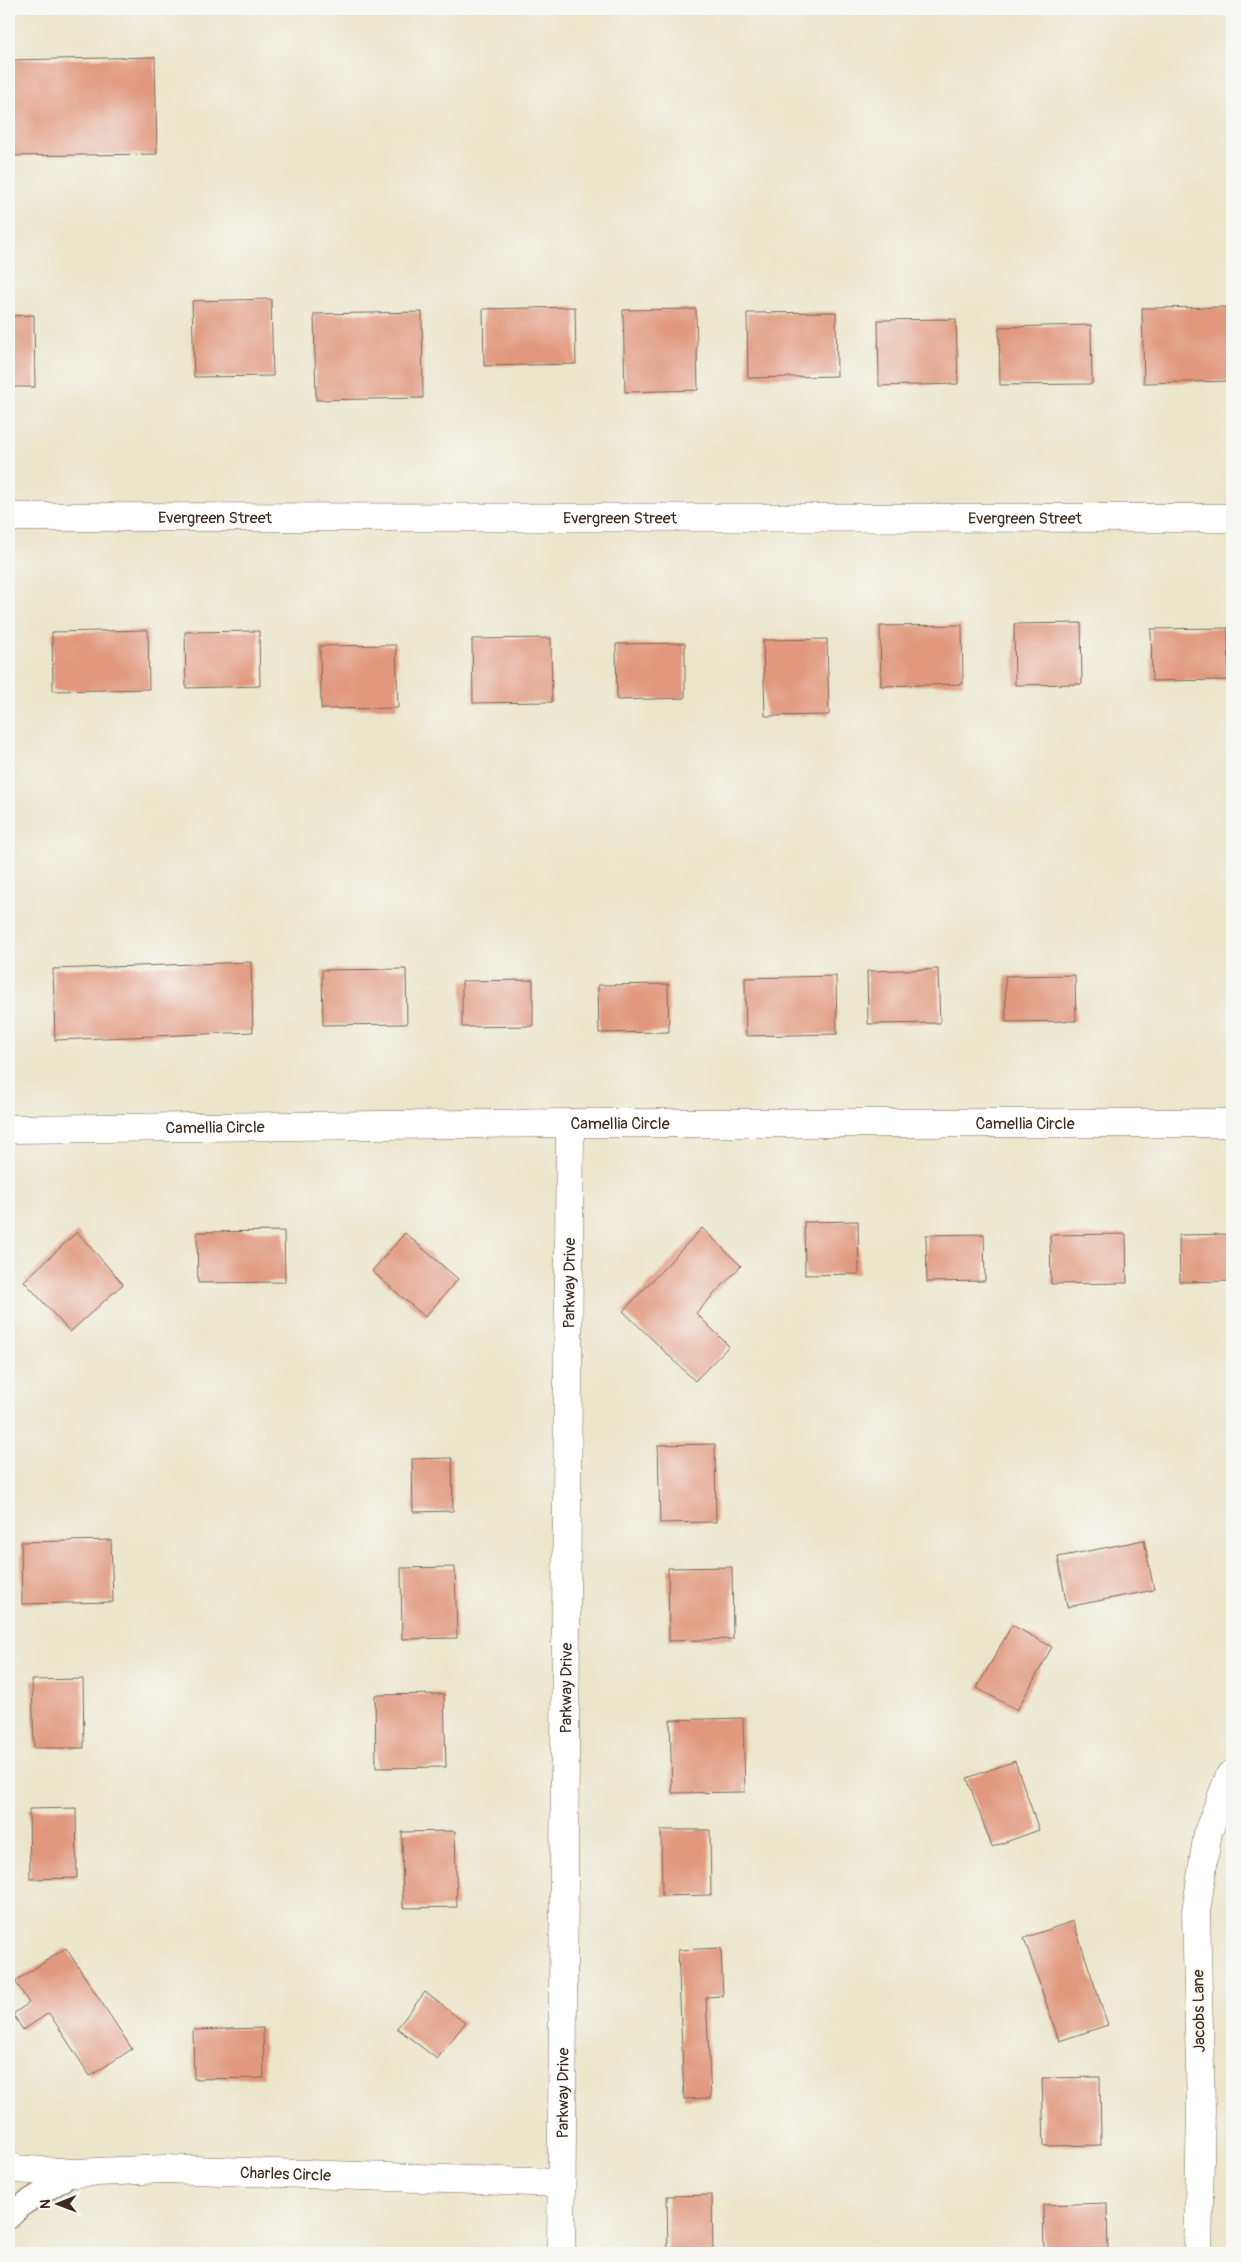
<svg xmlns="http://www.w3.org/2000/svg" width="1241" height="2262" font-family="Pangolin,sans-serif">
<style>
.building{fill:#e1987e}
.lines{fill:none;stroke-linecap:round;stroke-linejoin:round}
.service-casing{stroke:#796b5a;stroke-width:24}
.minor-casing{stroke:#796b5a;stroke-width:29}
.service{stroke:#fff;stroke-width:22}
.minor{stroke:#fff;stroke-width:28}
.labels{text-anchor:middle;stroke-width:4;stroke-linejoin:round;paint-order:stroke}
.street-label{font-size:16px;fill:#3b2a1e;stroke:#f6f6f2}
</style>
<rect width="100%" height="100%" fill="#f6f6f2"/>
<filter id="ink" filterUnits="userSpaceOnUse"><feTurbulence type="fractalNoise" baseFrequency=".02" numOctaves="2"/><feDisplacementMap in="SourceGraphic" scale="10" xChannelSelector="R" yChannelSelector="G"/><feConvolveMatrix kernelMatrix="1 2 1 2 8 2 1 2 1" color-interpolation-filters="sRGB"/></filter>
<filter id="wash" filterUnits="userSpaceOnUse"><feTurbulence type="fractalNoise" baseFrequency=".0096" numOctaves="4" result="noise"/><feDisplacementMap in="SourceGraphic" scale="20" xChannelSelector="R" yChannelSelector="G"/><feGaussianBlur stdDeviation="1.12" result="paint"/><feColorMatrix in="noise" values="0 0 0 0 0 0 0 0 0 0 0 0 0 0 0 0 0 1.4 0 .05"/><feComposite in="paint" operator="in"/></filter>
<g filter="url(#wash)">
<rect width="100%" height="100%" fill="#ebe5c9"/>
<g id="blocks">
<path class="building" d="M155,57L157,154L9,156V60Z
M271,299L273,376L194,377L192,301Z
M575,307L576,364L484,366L483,309Z
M1232,307V381L1144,383L1142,308Z
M696,309L698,390L625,392L623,310Z
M422,312L423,398L316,400L314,314Z
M836,312L837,376L748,378L747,313Z
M34,315L35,387H9V316Z
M956,319L958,384L879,386L878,320Z
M1091,325L1092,384L1000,385L999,327Z
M1081,623L1082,684L1015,685L1014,624Z
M962,625L963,684L881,686L880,626Z
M1228,628L1229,680L1152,681L1151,629Z
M148,630L149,689L53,691L52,632Z
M259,631L260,686L186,688L185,632Z
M551,638L552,702L473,703L472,639Z
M827,639L829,715L765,716L763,640Z
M685,643V698L617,700L616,644Z
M396,645L398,708L321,709L320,646Z
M251,962L253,1032L55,1040L53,969Z
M406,969L407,1024L323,1025L322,970Z
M938,969L940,1023L868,1024L867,971Z
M1075,975L1076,1021L1006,1022L1005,976Z
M836,976L837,1034L746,1036L745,978Z
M533,980V1026L462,1027V981Z
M668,984L669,1032L599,1033L598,985Z
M858,1221L859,1274L805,1275L804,1222Z
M702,1228L741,1266L696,1313L729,1346L695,1381L623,1311Z
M284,1231L285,1282L198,1283L197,1232Z
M77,1232L123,1284L70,1332L24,1281Z
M405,1233L458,1279L425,1317L372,1271Z
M984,1234L985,1281L927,1282L926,1235Z
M1126,1234L1127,1283L1051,1284L1050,1235Z
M1232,1234V1281L1180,1282L1179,1235Z
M715,1444L716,1522L660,1523L658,1445Z
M452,1458L453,1511L413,1512L412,1459Z
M111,1540L113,1602L22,1604L21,1542Z
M1144,1540L1154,1590L1067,1607L1058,1557Z
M455,1567L457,1638L402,1639L401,1568Z
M732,1567L733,1639L669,1641L668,1568Z
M1012,1625L1052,1647L1017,1710L977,1688Z
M83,1679L84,1748H34L32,1680Z
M444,1694L446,1767L376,1768L375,1695Z
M743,1718L745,1792L672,1793L670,1720Z
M1015,1761L1039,1830L992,1847L967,1778Z
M76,1808L77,1878L30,1879L29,1809Z
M661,1830H710L711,1895L662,1896Z
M455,1831L457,1907L403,1908L402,1832Z
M1073,1921L1108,2025L1059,2041L1024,1938Z
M66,1948L132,2049L90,2076L49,2013L23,2030L13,2014L29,2003L15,1981Z
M721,1948L723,1996L706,1997L711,2098L684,2099L678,1950Z
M425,1992L465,2023L437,2059L397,2028Z
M263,2028L264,2078L194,2079L193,2030Z
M1100,2077L1101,2145L1044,2146L1042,2078Z
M712,2195L713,2253H668L667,2196Z
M1107,2203L1108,2253H1044L1043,2205Z"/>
</g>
</g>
<g filter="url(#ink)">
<use href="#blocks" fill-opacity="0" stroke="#796b5a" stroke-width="1"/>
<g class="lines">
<g class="service-casing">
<path id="service" d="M9,2218L22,2205L74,2173"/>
</g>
<g class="minor-casing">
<g id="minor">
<path id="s1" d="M9,517L1232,518"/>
<path id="s2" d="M9,1129L570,1123H1232"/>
<path id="s3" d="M9,2165L15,2169L74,2173L165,2169L561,2183"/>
<path id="s4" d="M561,2253L570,1123"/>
<path d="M1198,2253L1201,2109L1196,1911L1208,1832L1230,1775H1232"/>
</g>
</g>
<use href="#service" class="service"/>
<use href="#minor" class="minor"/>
</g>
</g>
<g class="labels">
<g class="street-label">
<text dy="6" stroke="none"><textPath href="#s1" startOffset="206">Evergreen Street</textPath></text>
<text dy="6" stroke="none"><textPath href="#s1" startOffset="611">Evergreen Street</textPath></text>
<text dy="6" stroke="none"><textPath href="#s1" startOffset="1016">Evergreen Street</textPath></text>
<text dy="6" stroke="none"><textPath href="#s2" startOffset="1016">Camellia Circle</textPath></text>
<text dy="6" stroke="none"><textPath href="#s2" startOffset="611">Camellia Circle</textPath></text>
<text dy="6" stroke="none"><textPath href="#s2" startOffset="206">Camellia Circle</textPath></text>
<text dy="6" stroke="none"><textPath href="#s4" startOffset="970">Parkway Drive</textPath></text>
<text dy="6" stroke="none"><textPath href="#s4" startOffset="565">Parkway Drive</textPath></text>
<text transform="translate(1198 2011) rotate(-91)" y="6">Jacobs Lane</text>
<text dy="6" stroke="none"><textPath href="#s4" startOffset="160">Parkway Drive</textPath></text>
<text dy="6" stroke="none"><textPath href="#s3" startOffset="278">Charles Circle</textPath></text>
</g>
</g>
<rect width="1241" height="2262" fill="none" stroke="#f6f6f2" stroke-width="30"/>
<g transform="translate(58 2204) rotate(269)" stroke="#f6f6f2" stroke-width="4" paint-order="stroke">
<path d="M0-4L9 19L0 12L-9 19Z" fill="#3b2a1e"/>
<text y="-8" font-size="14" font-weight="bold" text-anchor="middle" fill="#3b2a1e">N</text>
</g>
</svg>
